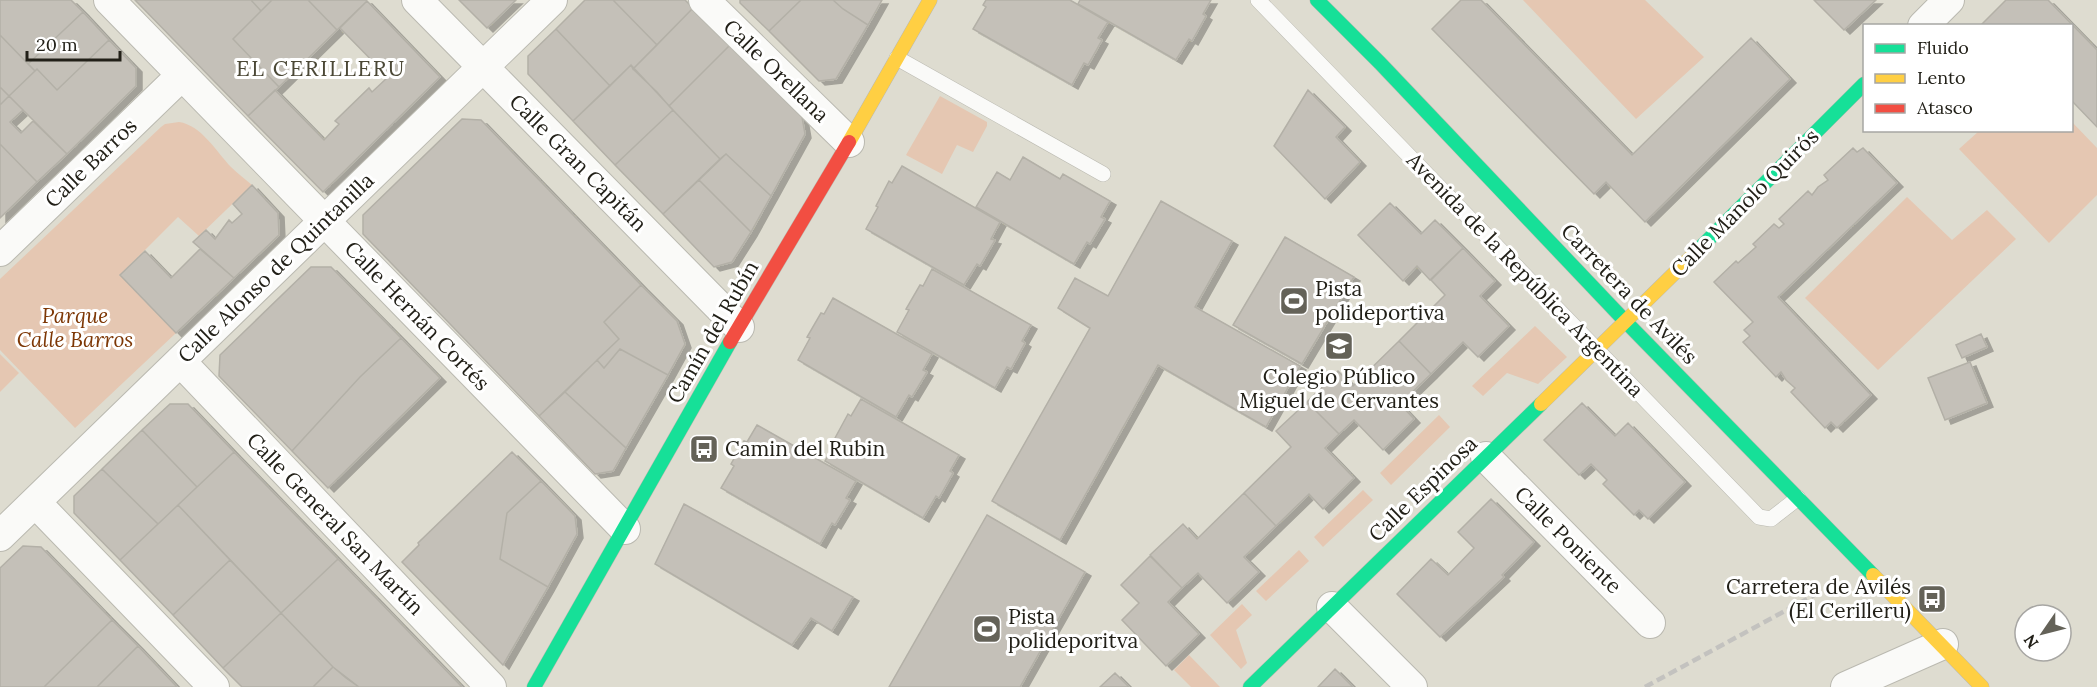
<svg xmlns="http://www.w3.org/2000/svg" width="2097" height="687" font-family="Lora,serif">
<style>
.green{fill:#e5c7b2}
.building{fill:#c4c0b8;stroke:#b3b0a7;stroke-width:1.5;filter:url(#shadow)}
.lines{fill:none;stroke-linecap:round;stroke-linejoin:round}
.lane-casing{stroke:#bab9b0;stroke-width:16}
.street-casing{stroke:#bab9b0;stroke-width:32}
.fast-casing{stroke:#bab9b0;stroke-width:15}
.slow-casing{stroke:#bab9b0;stroke-width:15}
.jam-casing{stroke:#bab9b0;stroke-width:15}
.lane{stroke:#fafaf8;stroke-width:15}
.street{stroke:#fafaf8;stroke-width:30}
.fast{stroke:#16e098;stroke-width:14}
.slow{stroke:#ffcf43;stroke-width:14}
.jam{stroke:#f24e42;stroke-width:14}
.rail{stroke:#c3c2bf;stroke-width:4.5;stroke-dasharray:9 4.5;stroke-linecap:butt}
.labels{text-anchor:middle;stroke-width:6;stroke-linejoin:round;paint-order:stroke}
.street-label{font-size:21px;fill:#222018;stroke:#fff}
.poi-label{font-size:21px;fill:#222018;stroke:#fff;text-anchor:start}
.park-label{font-size:21px;font-style:italic;fill:#7d3705;stroke:#fff}
.neighbourhood-label{font-size:22px;letter-spacing:1.5px;fill:#4b4836;stroke:#fff}
</style>
<defs>
<filter id="shadow"><feDropShadow dx="6" dy="4" stdDeviation="0" flood-color="#0004"/></filter>
</defs>
<rect width="100%" height="100%" fill="#dedcd0"/>
<path class="green" d="M1523,0H1645L1704,57L1636,119Z
M940,96L987,122V126L973,152L957,145L942,174L906,155Z
M179,122C201,125 216,151 231,167C237,173 245,179 252,185L199,236L178,217L120,275L176,333L75,428L0,350V279L161,127L165,124Z
M2072,122L2097,148V195L2049,243L1959,149L1979,131L2072,130Z
M1907,197L1952,240L1987,210L2016,239L1878,370L1805,298Z
M1535,326L1567,357L1538,384L1507,373L1483,396L1472,386Z
M0,354L19,373L0,392Z
M1439,415L1450,427L1391,485L1380,473Z
M1363,490L1373,500L1323,547L1314,537Z
M1299,550L1309,561L1266,601L1256,591Z
M1242,604L1252,615L1236,630L1247,663L1241,669L1210,635Z
M1189,655L1220,687H1191L1174,670Z"/>
<path class="building" d="M0,0H71L83,12L28,64L0,35Z
M135,0H251L261,11L233,39L279,87L248,116Z
M251,0H272L261,11Z
M272,0H308L337,30L279,87L233,39Z
M308,0H366L367,1L337,30Z
M459,0H516L487,28Z
M585,0H613L657,45L633,69L631,65L610,86L556,29Z
M613,0H685L693,8L657,45Z
M740,0H801L769,31L740,3Z
M801,0H833L843,9L868,25L836,79L819,81L769,31Z
M833,0H882L868,25L843,9Z
M986,0H1070L1108,22L1098,38L1102,40L1088,65L1084,63L1072,85L973,29L986,7L983,5Z
M1080,0H1211L1203,14L1206,16L1192,41L1189,39L1176,60L1078,4Z
M1461,0H1481L1632,155L1751,38L1790,79L1645,222L1606,182L1594,194L1432,29Z
M1814,0H1876L1844,30Z
M2006,0H2048L2097,50V127L2072,101V26H1980Z
M367,1L440,77L323,192L248,116L275,90L324,140L339,124L335,121L369,88L372,92L388,77L340,28Z
M693,8L730,45L669,106L657,92L633,69Z
M83,12L109,40L57,90L37,69L35,71L28,64Z
M556,29L610,86L573,121L528,74V56Z
M0,35L35,71L9,96L0,87Z
M109,40L136,68V86L67,154L9,96L37,69L57,90Z
M730,45L802,117L805,134L771,196L726,154L720,159L669,106Z
M631,65L673,110L615,165L573,121Z
M0,87L9,96L0,105Z
M1308,90L1345,127L1336,137L1360,162L1325,199L1274,146Z
M9,96L23,110L10,122L21,133L33,121L67,154L37,182L0,144V105Z
M673,110L720,159L663,214L615,165Z
M462,119L481,120L641,285L604,322L619,339L539,416L363,234V215Z
M0,144L37,182L0,218Z
M1853,148L1857,152L1863,148L1897,183L1778,297L1871,395L1837,428L1831,422L1825,428L1791,392L1795,388L1786,380L1781,372L1776,377L1743,342L1750,336L1744,330L1753,322L1714,282L1736,261L1738,263L1756,247L1753,244L1774,224L1779,228L1784,224L1779,219L1808,191L1812,195L1818,187L1828,180L1824,175Z
M726,154L771,196L751,232L699,180Z
M1023,157L1060,179L1063,174L1110,201L1101,217L1105,219L1090,244L1087,242L1074,264L976,207L997,172L1010,180Z
M902,166L1000,222L991,239L995,240L980,266L977,264L964,285L866,229L878,207L876,206L889,181L892,183Z
M699,180L751,232L732,262L714,267L663,214Z
M252,185L278,213L279,235L234,278L193,242L206,230L215,239L229,220L232,223L242,214L233,204Z
M1161,201L1232,241L1195,307L1300,366L1266,427L1158,365L1060,540L992,501L1090,328L1058,308L1075,278L1108,296Z
M1390,203L1421,234L1435,220L1463,248L1430,280L1417,266L1403,281L1358,235Z
M1285,237L1354,277L1302,364L1233,325Z
M1463,248L1495,281L1480,296L1509,326L1478,357L1463,342L1431,374L1399,341L1445,295L1431,280Z
M200,249L234,278L176,333L120,275L145,251L171,278Z
M311,267H331L401,338L360,377L292,451L219,376L220,355Z
M932,269L1031,325L1022,341L1025,343L1011,369L1007,367L995,388L897,332L909,310L906,309L920,285L923,286Z
M641,285L677,321L685,344L668,375L620,349L604,368L597,360L619,339L604,322Z
M833,298L932,354L923,370L927,372L912,397L909,395L896,417L798,360L810,338L807,337L821,313L824,314Z
M1981,334L1987,347L1962,358L1956,345Z
M401,338L440,378L328,488L292,451L360,377Z
M1399,341L1431,374L1400,404L1414,419L1383,450L1354,420L1339,434L1307,402L1338,371L1353,386Z
M620,349L668,375L626,448L565,392L597,360L604,368Z
M1970,362L1987,403L1945,420L1928,378Z
M565,392L626,448L613,471L595,474L539,416Z
M861,399L959,455L950,471L953,473L939,498L936,496L923,518L825,461L838,439L835,438L848,414L851,416Z
M1307,402L1339,434L1325,448L1354,478L1323,509L1309,494L1276,526L1244,493L1291,447L1276,431Z
M1582,403L1615,436L1628,423L1685,482L1648,519L1639,510L1634,515L1603,484L1607,480L1591,464L1579,475L1544,440Z
M170,404H188L234,452L197,487L142,430Z
M757,425L856,481L846,498L850,500L835,525L832,523L820,544L721,488L734,466L731,464L744,441L747,442Z
M142,430L197,487L158,524L102,469Z
M234,452L338,559L281,613L178,505Z
M512,452L541,481L507,513L500,559L548,587L503,665L402,562L419,545L418,543Z
M102,469L158,524L120,560L74,513V496Z
M541,481L575,516L577,534L548,587L500,559L507,513Z
M1244,493L1276,526L1244,557L1259,572L1227,603L1198,573L1182,588L1150,555L1183,524L1197,539Z
M1491,499L1534,542L1502,575L1504,577L1440,637L1397,594L1431,559L1448,575L1474,548L1458,532Z
M684,504L853,597L832,631L811,618L792,645L655,564Z
M178,505L230,560L173,615L120,560Z
M987,515L1085,572L1020,687H889Z
M23,546L41,547L112,620L44,687H0V568Z
M1150,556L1182,588L1168,602L1199,634L1166,666L1122,620L1139,603L1121,585Z
M338,559L379,601L462,687H359L333,667L281,613Z
M230,560L281,613L223,668L173,615Z
M281,613L333,667L313,687H242L223,668Z
M112,620L138,646L97,687H44Z
M138,646L177,687H97Z
M333,667L346,678L359,687H313Z
M1335,669L1353,687H1318Z
M1115,673L1129,687H1100Z"/>
<g class="lines">
<g class="lane-casing">
<path id="lane" d="M1258,0L1759,517L1771,519L1798,498
M897,58L1103,174"/>
</g>
<g class="street-casing">
<path id="street" d="M109,0L625,529
M417,0L739,327
M704,0L849,142
M1923,26L1949,0
M0,251L182,75
M180,361L491,687
M1486,457L1650,623
M35,502L214,687
M0,536L552,0
M1332,607L1412,687
M1846,687L1943,644"/>
</g>
<g class="fast-casing">
<path id="fast" d="M1317,0L1380,63L1626,322L1873,575
M1693,255L1864,84
M534,687L730,342
M1250,687L1541,404"/>
</g>
<g class="slow-casing">
<path id="slow" d="M849,142L930,0
M1541,404L1693,255
M1873,575L1982,687"/>
</g>
<g class="jam-casing">
<path id="jam" d="M730,342L849,142"/>
</g>
<use href="#lane" class="lane"/>
<use href="#street" class="street"/>
<use href="#fast" class="fast"/>
<use href="#slow" class="slow"/>
<use href="#jam" class="jam"/>
<path class="rail" d="M1645,687L1818,593"/>
</g>
<defs>
<g id="stadium-square" transform="scale(1.5)"><rect x="-9" y="-9" width="18" height="18" rx="4" fill="#646258" stroke="#fff"/><path d="M0-5a6.5 5 0 1 0 0 10a6.5 5 0 1 0 0-10ZM-3.5-1.8h7v3.6h-7Z" fill="#fff"/></g>
<g id="school-square" transform="scale(1.5)"><rect x="-9" y="-9" width="18" height="18" rx="4" fill="#646258" stroke="#fff"/><path d="M0-5L7-2L0 1L-7-2ZM-4 1L0 2.5L4 1V4Q0 6-4 4Z" fill="#fff"/></g>
<g id="bus-square" transform="scale(1.5)"><rect x="-9" y="-9" width="18" height="18" rx="4" fill="#646258" stroke="#fff"/><path d="M-5-6H5V4H4V6H2V4H-2V6H-4V4H-5ZM-3.5-4V0h7V-4ZM-3.5 1.2v1.5H-2V1.2ZM2 1.2v1.5H3.5V1.2Z" fill="#fff"/></g>
</defs>
<g fill-rule="evenodd">
<use href="#stadium-square" x="1294" y="301"/>
<use href="#school-square" x="1339" y="346"/>
<use href="#bus-square" x="704" y="449"/>
<use href="#bus-square" x="1932" y="599"/>
<use href="#stadium-square" x="987" y="629"/>
</g>
<g class="labels">
<g class="street-label">
<text transform="translate(776 71) rotate(44)" y="7">Calle Orellana</text>
<text transform="translate(91 163) rotate(-44)" y="7">Calle Barros</text>
<text transform="translate(578 163) rotate(45)" y="7">Calle Gran Capitán</text>
<text transform="translate(1745 203) rotate(-45)" y="7">Calle Manolo Quirós</text>
<text transform="translate(276 268) rotate(-44)" y="7">Calle Alonso de Quintanilla</text>
<text transform="translate(1525 275) rotate(46)" y="7">Avenida de la República Argentina</text>
<text transform="translate(1629 294) rotate(46)" y="7">Carretera de Avilés</text>
<text transform="translate(417 316) rotate(46)" y="7">Calle Hernán Cortés</text>
<text transform="translate(713 332) rotate(-60)" y="7">Camín del Rubín</text>
<text transform="translate(1423 489) rotate(-44)" y="7">Calle Espinosa</text>
<text transform="translate(335 524) rotate(46)" y="7">Calle General San Martín</text>
<text transform="translate(1568 540) rotate(45)" y="7">Calle Poniente</text>
</g>
<g class="poi-label">
<text x="1315" y="296">Pista<tspan x="1315" dy="24">polideportiva</tspan></text>
<text x="1339" y="384" text-anchor="middle">Colegio Público<tspan x="1339" dy="24">Miguel de Cervantes</tspan></text>
<text x="725" y="456">Camin del Rubin</text>
<text x="1911" y="594" text-anchor="end">Carretera de Avilés<tspan x="1911" dy="24">(El Cerilleru)</tspan></text>
<text x="1008" y="624">Pista<tspan x="1008" dy="24">polideporitva</tspan></text>
</g>
<g class="park-label">
<text x="75" y="323">Parque<tspan x="75" dy="24">Calle Barros</tspan></text>
</g>
<g class="neighbourhood-label">
<text x="321" y="76">EL CERILLERU</text>
</g>
</g>
<rect x="1863" y="24" width="210" height="108" fill="#ffffff" stroke="#a7a6a3" stroke-width="1.5"/>
<rect x="1875" y="44" width="30" height="9" fill="#16e098" stroke="#a7a6a3" stroke-width="1.5"/>
<text x="1917" y="54" font-size="18" fill="#222018">Fluido</text>
<rect x="1875" y="74" width="30" height="9" fill="#ffcf43" stroke="#a7a6a3" stroke-width="1.5"/>
<text x="1917" y="84" font-size="18" fill="#222018">Lento</text>
<rect x="1875" y="104" width="30" height="9" fill="#f24e42" stroke="#a7a6a3" stroke-width="1.5"/>
<text x="1917" y="114" font-size="18" fill="#222018">Atasco</text>
<g transform="translate(2043 633) rotate(235)"><circle r="28" fill="#ffffff" stroke="#a7a6a3" stroke-width="1.5"/>
<path d="M0-4.5L10 22L0 15L-10 22Z" fill="#646258"/>
<text y="-9" font-size="16" font-weight="bold" text-anchor="middle" fill="#222018">N</text>
</g>
<path d="M27 51v9h93v-9" fill="none" stroke="#222018" stroke-width="3"/>
<text x="36" y="51" font-size="18" fill="#222018" stroke="#ffffff" stroke-width="4.5" paint-order="stroke">20 m</text>
</svg>
